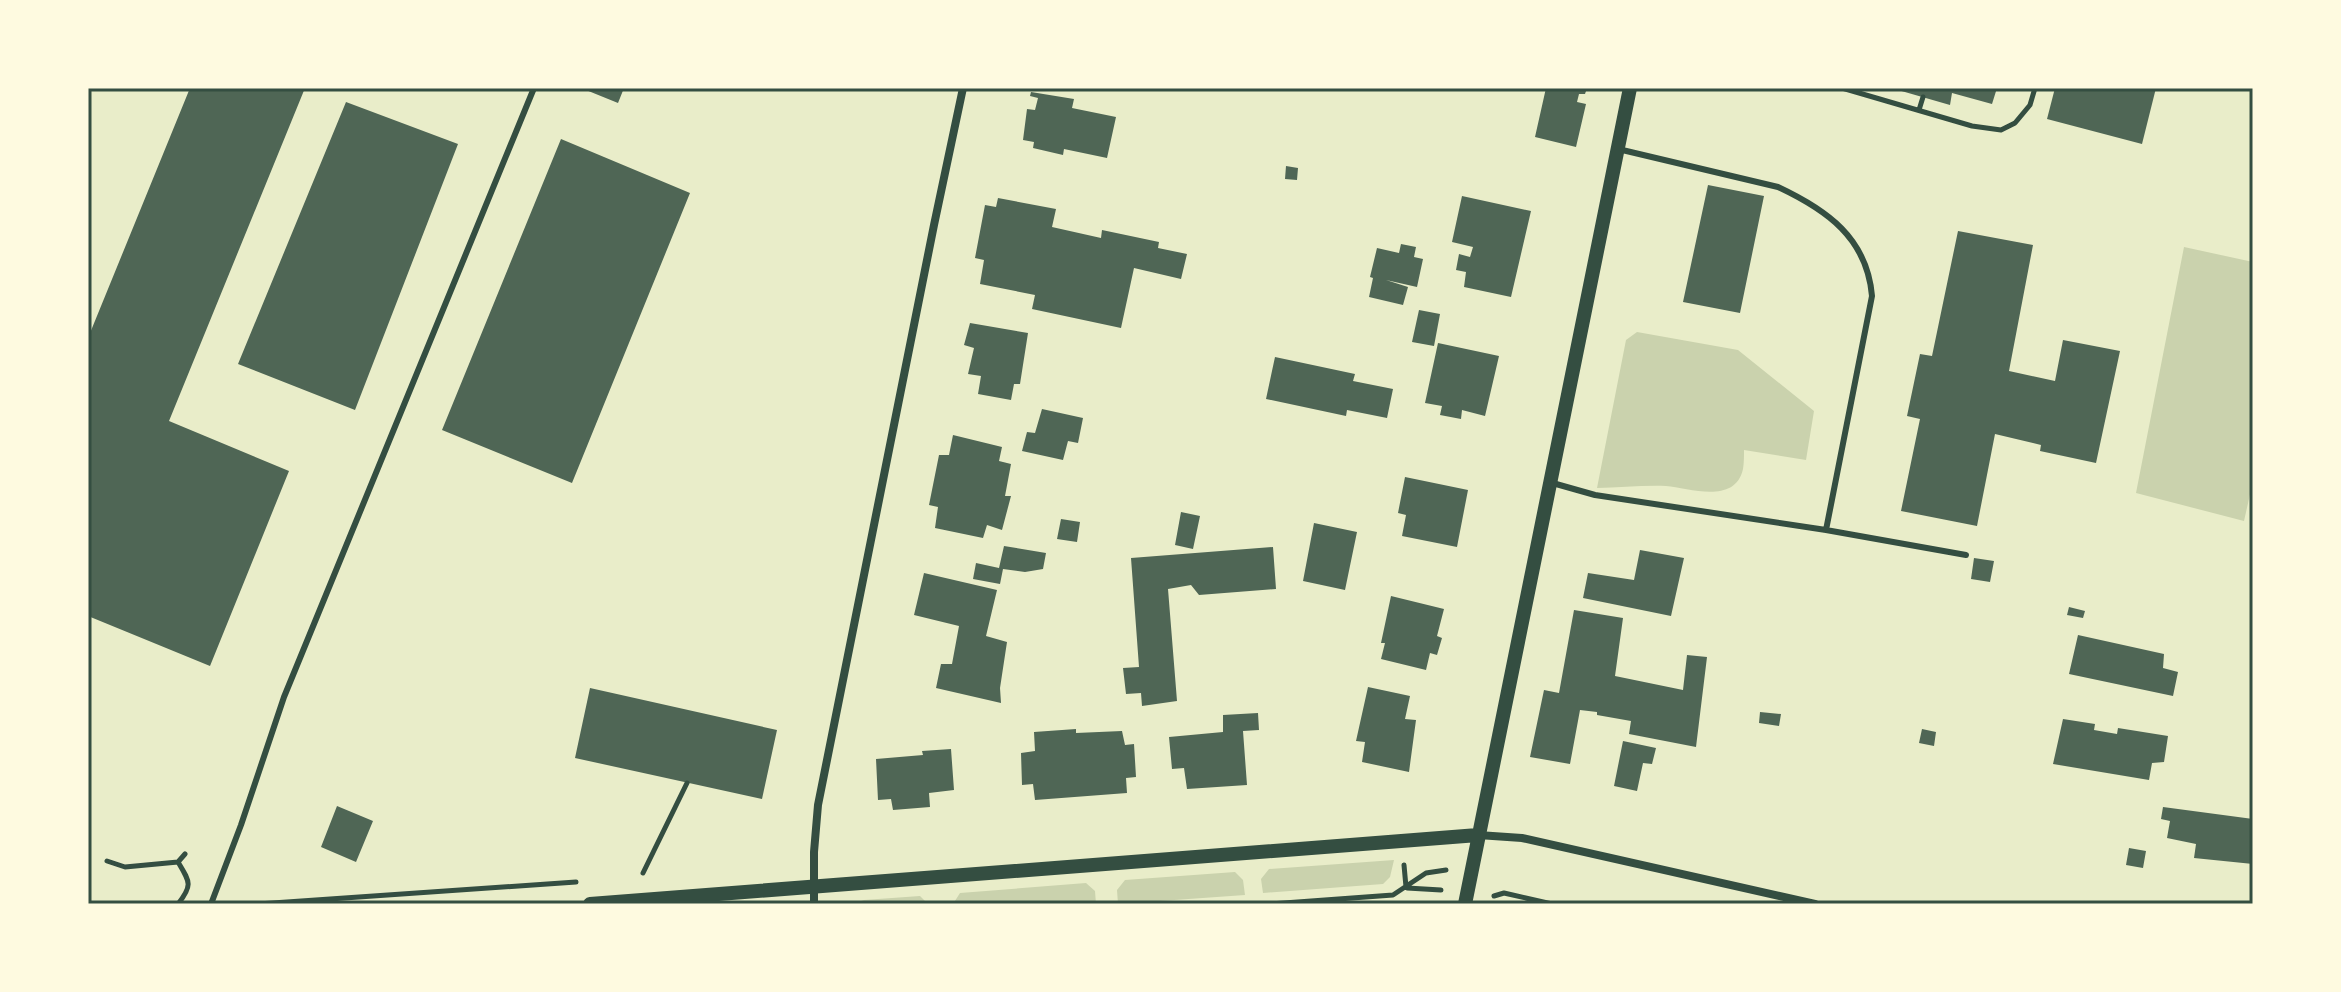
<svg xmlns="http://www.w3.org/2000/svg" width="2341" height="992" font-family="'Public Sans',sans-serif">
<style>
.green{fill:#cad2ad}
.building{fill:#4f6655}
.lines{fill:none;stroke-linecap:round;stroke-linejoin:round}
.path{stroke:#344e41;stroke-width:5}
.service{stroke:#344e41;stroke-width:6}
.minor{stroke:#344e41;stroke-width:8}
.tertiary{stroke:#344e41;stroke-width:14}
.neatline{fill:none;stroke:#344e41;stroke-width:3}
</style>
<rect width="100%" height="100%" fill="#e9edc9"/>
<path class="green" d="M2184,247L2253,262V481L2244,521L2136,493Z
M1637,332L1738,350L1814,411L1806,460L1744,450C1744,456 1744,463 1743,469C1735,505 1689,488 1666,486C1643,485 1619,488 1597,488L1626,340Z
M1394,860L1390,877L1383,884L1263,893L1261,879L1269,869Z
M1235,872L1243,880L1245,895L1118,904L1117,890L1125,880Z
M1086,883L1095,891L1096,904H953L960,893Z
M920,896L928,904H853L864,900Z"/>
<path class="building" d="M190,88H305L169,421L289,471L210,666L88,616V338Z
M581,88H624L618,103Z
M1546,88H1587L1585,94H1579L1577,102L1586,104L1576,147L1535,137Z
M1891,88H1997L1992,104L1952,93L1950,105Z
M2055,88H2156L2142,144L2047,119Z
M1031,92L1074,99L1072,108L1116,117L1107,158L1064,149L1063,155L1033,148L1034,142L1023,140L1027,109L1035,110L1038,98L1030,96Z
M346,102L458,144L355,410L238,364Z
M561,139L690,193L572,483L442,430Z
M1286,166L1298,168L1297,180L1285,179Z
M1708,185L1764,196L1740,313L1683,302Z
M1462,196L1531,211L1511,297L1464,287L1466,272L1456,270L1459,254L1470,257L1473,247L1452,242Z
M998,198L1056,209L1052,227L1101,238L1102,230L1159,242L1158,248L1187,254L1181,279L1134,268L1121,328L1032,309L1035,295L980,284L984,260L975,258L985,205L996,207Z
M1958,231L2033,245L2009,371L2055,381L2063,340L2120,351L2096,463L2040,451L2041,445L1995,434L1977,526L1901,511L1920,419L1907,416L1920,354L1932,356Z
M1401,244L1416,247L1414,257L1423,259L1417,287L1386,280L1408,287L1403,305L1369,297L1373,278L1370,277L1377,248L1399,253Z
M1419,310L1440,314L1434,346L1412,342Z
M970,323L1028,333L1020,384H1014L1011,400L978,394L981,376L968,374L974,348L964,345Z
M1438,343L1499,356L1485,416L1462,410L1461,419L1440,415L1442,406L1425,403Z
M1275,357L1355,374L1353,381L1393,389L1387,418L1347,410L1346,416L1266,399Z
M1042,409L1083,418L1078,443L1068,441L1063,460L1022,451L1027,432L1035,433Z
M953,435L1002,447L999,461L1011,464L1005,496H1011L1002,530L987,525L983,538L935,528L938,507L929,505L939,455H949Z
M1405,477L1468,490L1457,547L1402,536L1406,515L1398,513Z
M1181,512L1200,516L1193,549L1175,545Z
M1061,519L1080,522L1077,542L1057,539Z
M1314,523L1357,532L1345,590L1303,581Z
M1004,546L1046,553L1043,569L1025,572L1003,569L1000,584L973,579L976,563L999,568Z
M1273,547L1276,589L1199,595L1191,585L1168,589L1177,701L1142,706L1141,693L1126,694L1123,668L1139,667L1131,558Z
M1640,550L1684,558L1671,616L1583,598L1588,573L1634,580Z
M1974,558L1994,561L1990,582L1971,579Z
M924,573L997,590L986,636L1007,642L1000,688L1001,703L936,688L941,664H952L959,626L914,615Z
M1391,596L1444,609L1437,636L1442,638L1437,655L1430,653L1426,670L1381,659L1385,643H1381Z
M2069,607L2085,611L2083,618L2067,615Z
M1574,610L1623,618L1615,676L1683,690L1687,655L1707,657L1696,747L1629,734L1631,721L1597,715V712L1580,710L1570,764L1530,757L1544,690L1559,693Z
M2078,635L2164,654L2163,668L2178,672L2173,696L2069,674Z
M1368,687L1410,696L1405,719L1416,720L1409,772L1362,762L1365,742L1356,741Z
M590,688L777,730L762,799L575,758Z
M1760,712L1781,714L1779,726L1759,723Z
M1258,713L1259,730L1243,731L1247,785L1187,789L1184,768L1172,769L1169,737L1223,732V715Z
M2063,719L2095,724L2094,730L2117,734L2118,728L2168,736L2164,762L2152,763L2149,780L2053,764Z
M1076,729V733L1122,731L1125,745L1134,744L1136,777L1126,778L1127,793L1035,800L1033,784L1022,785L1021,753L1035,751L1034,732Z
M1922,729L1936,732L1934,746L1919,743Z
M1623,741L1656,748L1652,764L1643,763L1637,791L1614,786Z
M951,749L954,790L929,793L930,807L893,810L891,799L878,800L876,759L923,755L922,751Z
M337,806L373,821L356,862L321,847Z
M2163,807L2253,819V864L2194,858L2196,844L2167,838L2170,821L2161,819Z
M2129,848L2146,851L2143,868L2126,865Z"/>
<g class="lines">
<path class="path" d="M1842,88L1972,126L2001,130L2015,123L2030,105L2035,88
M1919,110L1923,97
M107,861L125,867L178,862C190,882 193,885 178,904
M178,862L185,854
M1404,865L1406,887
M643,873L687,783
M1407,888L1441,890
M1494,896L1504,893L1552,904
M258,904L576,882
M1270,904L1393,895L1426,873L1446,870"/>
<path class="service" d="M1618,149L1778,187C1827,210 1867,238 1872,296L1826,530
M1549,482L1595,495L1826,530L1966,555
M211,904L241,825L284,697L534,88"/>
<path class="minor" d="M1478,835L1522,838L1815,904
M814,904V852L818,805L934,225L963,88"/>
<path class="tertiary" d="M590,904L1478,835
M1465,904L1630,88"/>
</g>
<rect width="2341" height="992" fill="none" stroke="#fefae0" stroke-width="180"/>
<rect x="90" y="90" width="2161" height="812" class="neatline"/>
</svg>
